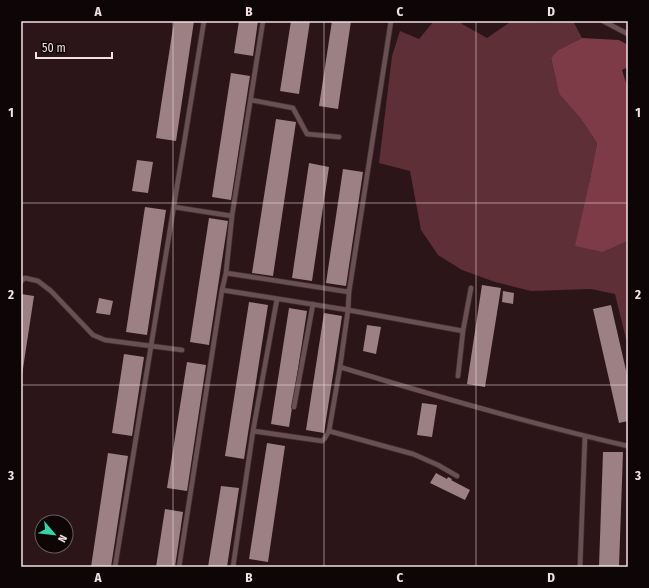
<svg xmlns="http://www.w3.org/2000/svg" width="649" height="588" font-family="'Fira Sans Condensed',sans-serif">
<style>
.green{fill:#5e2f37}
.forest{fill:#7c3b47}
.building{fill:#9d8084}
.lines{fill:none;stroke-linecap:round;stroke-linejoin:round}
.service-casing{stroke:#3f2f31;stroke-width:6}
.service{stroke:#6a5053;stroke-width:4.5}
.grid{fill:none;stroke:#f1e1e3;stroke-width:1;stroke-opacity:0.55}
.neatline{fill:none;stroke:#f1e1e3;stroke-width:1.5}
.grid-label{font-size:13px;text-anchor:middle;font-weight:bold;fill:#f1e1e3}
</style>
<rect width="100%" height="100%" fill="#2b1518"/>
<path class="green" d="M434,21H460L462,24L487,38L512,21L548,23L558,21H573L582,38L558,50L551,58L559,94L581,119L597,143L589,184L603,252L628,241V347L615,294L591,289L531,291L495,282L462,270L438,255L421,230L410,171L379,163L392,56L400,31L419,39Z"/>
<path class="forest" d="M582,38L619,40L628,45V67L622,70L627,86H628V241L603,252L575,246L589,184L597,143L581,119L559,94L551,58L558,50Z"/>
<path class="building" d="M174,21H194L176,141L156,138Z
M239,21H258L253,56L234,53Z
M291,21H310L299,94L280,91Z
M332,21H351L338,109L319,106Z
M231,73L250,76L231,200L212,197Z
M276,119L296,122L273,276L252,273Z
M137,160L153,162L148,193L132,191Z
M309,163L329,167L312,281L292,278Z
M343,169L363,172L346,286L326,283Z
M145,207L166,210L147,335L126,332Z
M209,218L228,221L209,345L190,342Z
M482,285L501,288L485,387L467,384Z
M503,291L514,293L513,304L502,302Z
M21,294L34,296L22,375H21Z
M99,298L113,301L110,315L96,313Z
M249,302L268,305L244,459L225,456Z
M611,305L628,379V421L619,423L593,309Z
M289,308L307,311L289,427L271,424Z
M324,313L342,316L324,433L306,430Z
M367,325L381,327L376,354L363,351Z
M124,354L144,357L132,436L112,433Z
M187,362L206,365L187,491L167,488Z
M422,403L437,405L432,437L417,435Z
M267,443L285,446L268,562L249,559Z
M603,452H623L619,567H599Z
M108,453L128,456L111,567H91Z
M436,473L447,479L448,477L452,479L451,480L470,490L465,500L430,483Z
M221,486L239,488L227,567H208Z
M165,509L183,512L175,567H156Z"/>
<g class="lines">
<g class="service-casing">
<path id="service" d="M391,21L349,292L348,310L463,331
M603,21L628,34
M251,100L293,108L307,134L339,137
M174,207L232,216
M226,273L232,216L263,21
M21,281L25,278L38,281L51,291L93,335L105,340L182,350
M349,292L226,273L222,290L348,310L340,367L329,431L413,454L438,465L457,476
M340,367C435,396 531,424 628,446
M458,376L463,331L471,288
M294,407L313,304
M253,431L322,441L325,438L329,431
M115,567L204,21
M179,567L222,290
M233,567L253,431L277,299
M580,567L585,436"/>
</g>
<use href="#service" class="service"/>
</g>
<path class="grid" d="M173,21V567M324,21V567M476,21V567M21,203H628M21,385H628"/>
<rect width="649" height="588" fill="none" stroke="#0d0506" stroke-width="44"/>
<g transform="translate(54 534) rotate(118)"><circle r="19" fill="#0d0506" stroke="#685d5e"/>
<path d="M0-3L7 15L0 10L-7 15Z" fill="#36d4a7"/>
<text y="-6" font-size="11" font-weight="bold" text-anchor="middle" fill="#f1e1e3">N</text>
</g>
<path d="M36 52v6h76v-6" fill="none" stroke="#f1e1e3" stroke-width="2"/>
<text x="42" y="52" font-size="12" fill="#f1e1e3" stroke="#0d0506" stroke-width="3" paint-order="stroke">50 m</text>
<rect x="22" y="22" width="605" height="544" class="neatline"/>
<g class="grid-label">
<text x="98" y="16">A</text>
<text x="249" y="16">B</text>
<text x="400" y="16">C</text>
<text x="551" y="16">D</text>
<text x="11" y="117">1</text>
<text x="638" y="117">1</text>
<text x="11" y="299">2</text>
<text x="638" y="299">2</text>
<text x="11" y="480">3</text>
<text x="638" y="480">3</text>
<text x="98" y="582">A</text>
<text x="249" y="582">B</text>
<text x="400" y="582">C</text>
<text x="551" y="582">D</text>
</g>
</svg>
